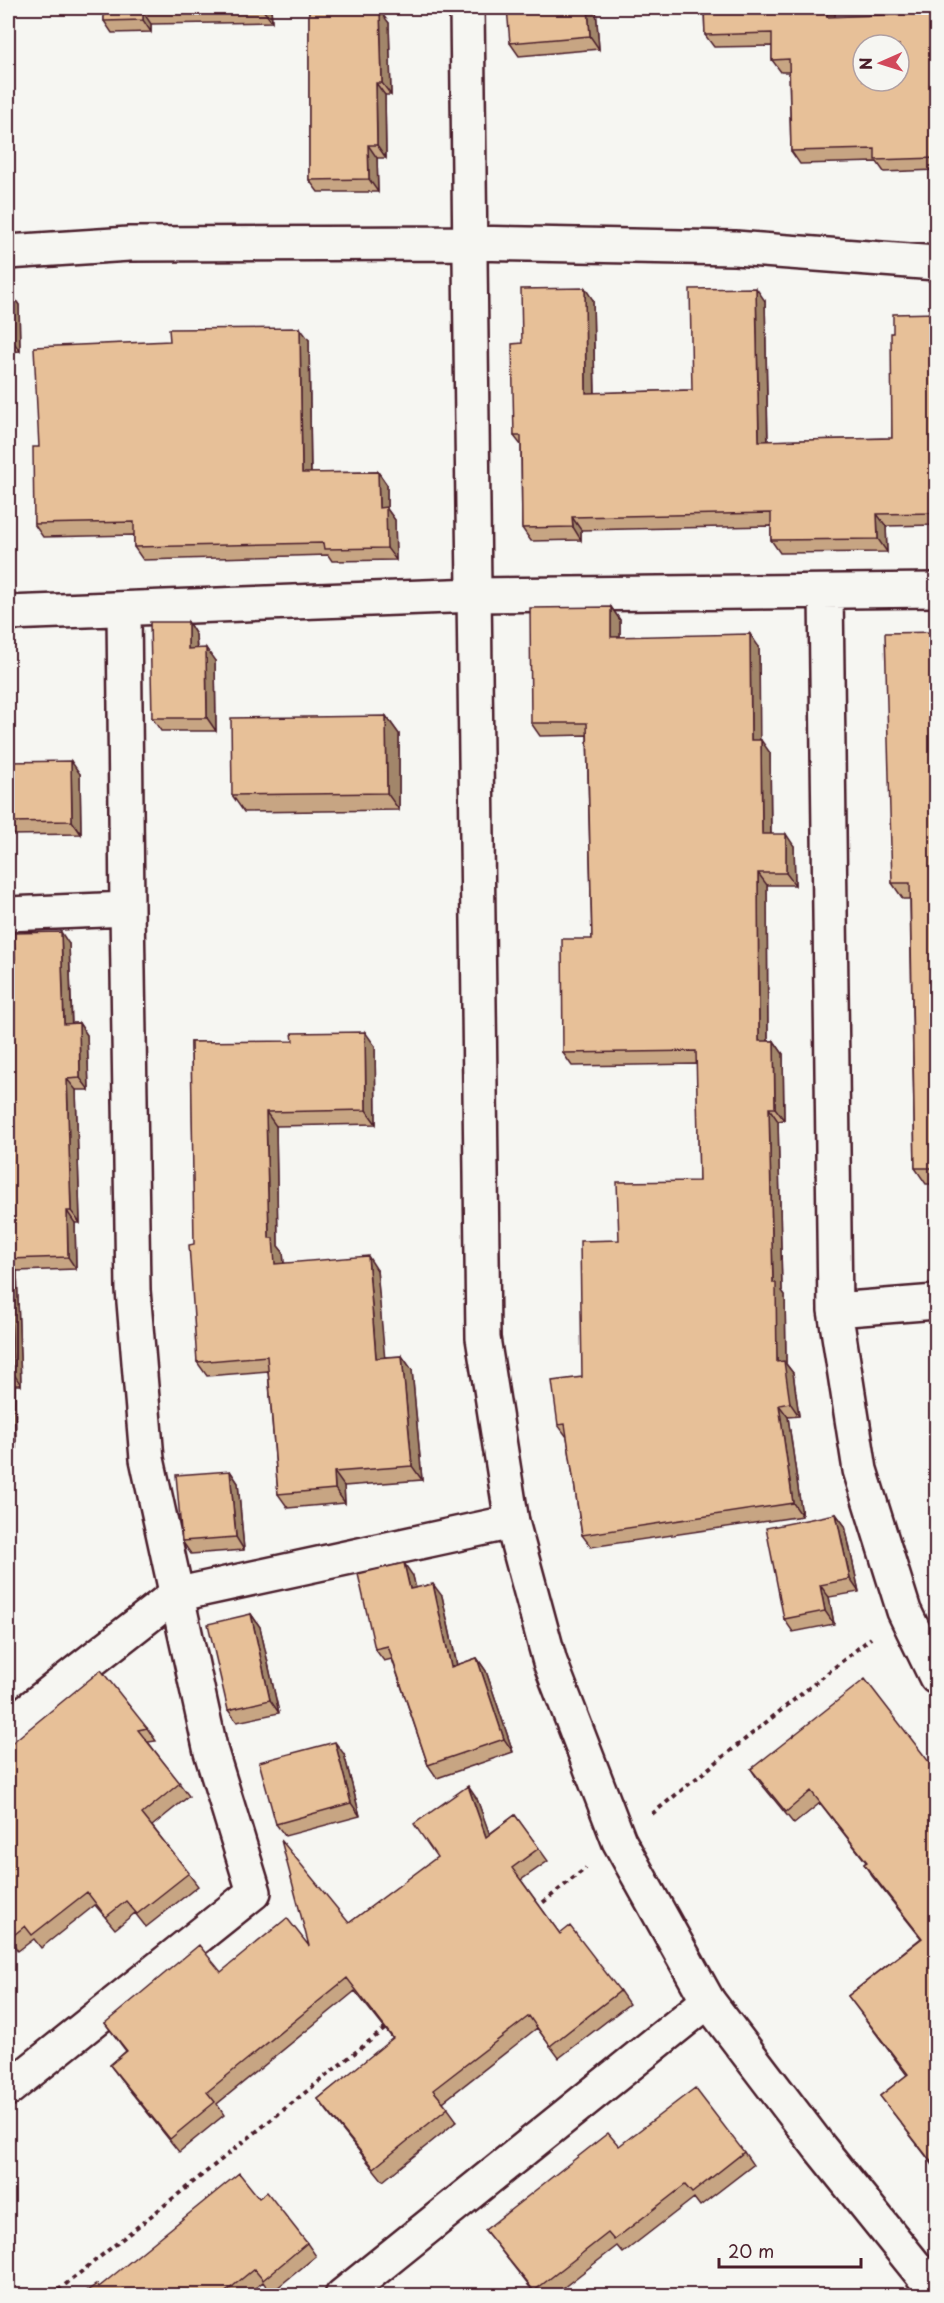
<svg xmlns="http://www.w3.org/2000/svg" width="944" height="2303" font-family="'Playpen Sans',sans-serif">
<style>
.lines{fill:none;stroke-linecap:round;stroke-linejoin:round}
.minor-casing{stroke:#4a1f2b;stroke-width:38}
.tertiary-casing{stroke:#4a1f2b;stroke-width:38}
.path{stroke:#4a1f2b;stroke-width:4;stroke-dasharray:4.5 4.5;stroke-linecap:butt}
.minor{stroke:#f6f6f2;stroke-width:33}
.tertiary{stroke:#f6f6f2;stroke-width:33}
.wall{fill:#c7a583;stroke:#4a1f2b;stroke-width:1.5}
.shaded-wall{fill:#a2866a;stroke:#4a1f2b;stroke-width:1.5}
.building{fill:#e7c098;stroke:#4a1f2b;stroke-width:1.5;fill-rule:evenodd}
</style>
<rect width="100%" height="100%" fill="#f6f6f2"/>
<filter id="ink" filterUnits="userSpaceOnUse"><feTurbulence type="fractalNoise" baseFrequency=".0167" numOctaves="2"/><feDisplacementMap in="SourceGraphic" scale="12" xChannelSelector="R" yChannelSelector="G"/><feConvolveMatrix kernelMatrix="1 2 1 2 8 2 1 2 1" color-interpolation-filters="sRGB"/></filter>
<g filter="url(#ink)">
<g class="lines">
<g class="minor-casing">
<path id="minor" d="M826,593L835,1310L860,1470L904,1611L936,1677
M8,613L476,595L936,590
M8,914L127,909
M835,1310L936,1302
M8,1726L175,1595L512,1522
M8,2089L254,1892L211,1752L147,1459L133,1290L127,909L124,609
M342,2296L708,2001"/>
</g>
<g class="tertiary-casing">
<path id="tertiary" d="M467,8L483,1338L512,1522L550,1662L619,1841L708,2001L820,2148L936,2292
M8,252L129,244L469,243L735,248L936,263"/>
</g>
<path class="path" d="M652,1814L871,1638
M536,1908L586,1868
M51,2296L387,2027"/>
<use href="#minor" class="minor"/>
<use href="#tertiary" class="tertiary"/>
</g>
<path class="wall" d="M8,8L12,49H8Z
M104,8H271L272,22L151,24V32L112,33L104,21Z
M309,8H378V11L389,23L391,95H385L386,158H377L378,192H318L309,180Z
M588,8H595L596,9L599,49L519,56L510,43Z
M704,8H835V17L936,13V170L884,172L877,162L800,164L791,151L789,72H781L772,60V46L714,47L705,35Z
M8,292H10L19,305L20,351L8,352Z
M593,300L595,393L692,390L765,301L768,441L892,438L893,333L936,313V525L886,526L887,552L780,553L771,540V526L581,530V540L531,541L522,528L521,445L514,436L522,343Z
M309,340L311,473L378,472L387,485V509L395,520L396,560L332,561L328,555L143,560L134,547V535L43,537L34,524L39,447Z
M611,607L620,620V637L759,647V740L770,753L771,834L794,846L795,885H767L768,1041H774L783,1054L784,1120L778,1121L782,1291L785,1295L786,1364L793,1373L799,1416L788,1417L802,1516L591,1547L582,1535L567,1437L558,1425L582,1377L619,1240L699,1181L697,1064L572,1066L563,1053L592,939L587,735L540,736L531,723Z
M188,622L196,635L197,648L215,661L216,731H161L152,718Z
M936,632V1184H926L915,1168L910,899H903L892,883Z
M386,716L399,734V810L244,812L232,795Z
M8,762L80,774L81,834L8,835Z
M69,944L72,1023H79L87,1035L89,1090H76L80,1223H75L76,1269L17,1271L21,1385H15L16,1460H8V960L15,959Z
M191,1042L375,1046L376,1124L276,1126L278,1246L283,1252L284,1263L377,1270L384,1357L402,1356L412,1370L422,1480L344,1486L345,1503L288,1508L278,1494L268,1371L207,1376L197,1362Z
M230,1471L238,1483L244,1550L191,1554L182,1541Z
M836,1514L845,1526L859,1592L829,1597L834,1624L793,1632L784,1619Z
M413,1576L415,1587L442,1596L457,1665L477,1658L486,1671L513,1752L437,1778L428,1765L392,1659L384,1661L375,1649Z
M251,1614L260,1627L279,1713L237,1722L228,1710Z
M147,1728L156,1741L148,1742L189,1796L152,1826L198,1886L146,1927L135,1913L115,1929L95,1905L41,1948L34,1939L18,1951L8,1937V1746Z
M344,1754L360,1816L285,1836L276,1824Z
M751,1769L936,1771V2169L880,2096L907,2075L848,1996L921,1938L872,1876L864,1864L866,1862L820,1803L794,1824L759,1781Z
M477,1799L489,1834L515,1815L548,1861L521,1880L560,1934L620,1991L629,2004L559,2058L537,2028L443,2102L457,2121L383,2181L327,2111L318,2099L393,2039L355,1991L217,2104L224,2115L179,2152L119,2077L110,2065L126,2051L105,2023L221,1972L309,1946L349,1923L437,1858Z
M619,2146L744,2152L753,2165L700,2206L694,2198L623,2253L617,2246L554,2295H536L485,2230Z
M259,2198L307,2243L316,2256L271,2293L263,2282L246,2295H81L99,2287Z"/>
<path class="shaded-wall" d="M8,8H11L12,49L8,43Z
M263,8H271L272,22L263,10Z
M369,8H378V24L369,11Z
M588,8H595L596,9L599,49L590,36Z
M827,8H835V29L827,17Z
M380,11L389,23L391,95L382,83Z
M143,12L151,24V32L143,20Z
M376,83L385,95L386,158L377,145Z
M368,145L377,158L378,192L369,179Z
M585,288L593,300L595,406L586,393Z
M756,288L765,301L768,453L759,441Z
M10,292L19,305L20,351L11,339Z
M300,328L309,340L311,486L302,473Z
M378,472L387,485V509L395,520L396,560L387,548L379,508Z
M877,514L886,526L887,552L878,539Z
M572,517L581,530V540L573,527Z
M611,607L620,620V649L611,637Z
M188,622L196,635L197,661L188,649Z
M750,634L759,647L760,753L751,740Z
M206,648L215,661L216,731L207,718Z
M386,716L399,734V810L387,793Z
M761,740L770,753L771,847L762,834Z
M71,761L80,774L81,834L72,821Z
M786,834L794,846L795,885L786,873Z
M758,873L767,885L768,1054L759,1041Z
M61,932L69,944L72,1035L64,1024Z
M79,1023L87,1035L89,1090L80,1078Z
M365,1032L375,1046L376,1124L366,1110Z
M774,1041L783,1054L784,1120L775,1108Z
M67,1079L76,1090L80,1223L71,1211Z
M769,1108L778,1121L782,1291L785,1295L786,1364L793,1373L799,1416L790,1403L777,1362L773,1283Z
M266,1112L276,1126L278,1246L283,1252L285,1278L275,1264L269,1238Z
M67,1211L75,1223L76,1269L68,1257Z
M368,1256L377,1270L386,1372L376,1358Z
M9,1259L17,1271L21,1385L13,1373Z
M402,1356L412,1370L422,1480L412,1466Z
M8,1375L15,1385L16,1460L8,1448Z
M779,1405L788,1417L802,1516L793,1503Z
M230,1471L238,1483L244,1550L236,1537Z
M334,1472L344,1486L345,1503L335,1489Z
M836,1514L845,1526L859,1592L850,1579Z
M404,1563L413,1576L419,1601L410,1589Z
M433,1584L442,1596L460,1680L451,1667Z
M820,1585L829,1597L834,1624L825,1611Z
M251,1614L260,1627L279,1713L270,1700Z
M477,1658L486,1671L513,1752L504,1739Z
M335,1742L344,1754L360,1816L351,1803Z
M468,1786L477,1799L495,1849L486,1837Z"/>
<path class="building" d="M104,8H263V10L143,12V20L104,21Z
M309,8H369V11H380L382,83H376L377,145H368L369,179L309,180Z
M507,8H588L590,36L510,43Z
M704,8H827V17L936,13V158L875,160V149L791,151L789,59L772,60V33L705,35ZM863,45H899V81H863Z
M585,288L586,393L692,390L690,289L756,288L759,441L892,438L891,333H893V314L936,313V513L877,514L878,539L771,540V513L572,517L573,527L522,528L521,436H514L512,344L522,343L521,289Z
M8,292H10L11,339H8Z
M300,328L302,473L378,472L379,508L386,507L387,548L324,549L323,543L134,547V522L34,524L33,447H39L34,347L170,341L169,329Z
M611,607V637L750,634L751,740H761L762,834H786V873H758L759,1041H774L775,1108H769L773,1283H776L777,1362L784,1361L790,1403L779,1405L793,1503L582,1535L565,1424L558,1425L552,1381L582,1377L580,1241L619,1240L617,1182L699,1181L696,1051L563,1053L562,939H592L587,723H531L530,608Z
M150,622H188V649L206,648L207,718H152Z
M936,632V1168H915L910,883H892L885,633Z
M386,716L387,793L232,795L231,718Z
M71,761L72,821L8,822V762Z
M61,932L64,1024L79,1023L80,1078L67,1079L71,1211H67L68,1257L9,1259L13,1373L8,1374V960L15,959L14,933Z
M365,1032L366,1110L266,1112L269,1238H273L275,1264L368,1256L376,1358L402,1356L412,1466L334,1472L335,1489L278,1494L267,1356L197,1362L189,1245L194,1244L191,1042L293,1041L292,1033Z
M230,1471L236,1537L182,1541L176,1475Z
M836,1514L850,1579L820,1585L825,1611L784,1619L766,1528Z
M404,1563L410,1589L433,1584L451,1667L477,1658L504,1739L428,1765L388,1646L375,1649L358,1574Z
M251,1614L270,1700L228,1710L208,1624Z
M101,1670L147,1728L138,1730L180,1783L142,1814L189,1873L137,1914L126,1901L106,1917L87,1892L32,1935L25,1926L10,1938L8,1936V1746Z
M865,1679L936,1771V2168L880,2096L908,2074L848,1996L922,1938L864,1864L867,1862L811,1791L786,1812L751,1769Z
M335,1742L351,1803L276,1824L259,1762Z
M468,1786L486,1837L515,1815L539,1848L512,1868L560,1934L570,1926L620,1991L550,2046L529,2016L433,2090L448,2108L374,2168L318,2099L393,2038L347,1978L207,2092L215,2102L170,2139L110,2065L127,2051L105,2023L199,1945L221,1972L287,1918L309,1946L281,1840L349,1923L437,1857L414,1824Z
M695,2088L744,2152L692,2193L685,2185L614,2240L608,2233L534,2291L485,2230L608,2133L619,2146Z
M239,2173L259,2198L267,2192L307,2243L263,2280L254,2269L222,2295H81L97,2284L99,2287Z"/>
</g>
<rect width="944" height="2303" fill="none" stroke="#f6f6f2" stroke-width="30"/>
<rect x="15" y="15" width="914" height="2273" fill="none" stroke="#4a1f2b" stroke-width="2" filter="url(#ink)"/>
<g transform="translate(881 63) rotate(267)"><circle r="28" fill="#f6f6f2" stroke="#b1a0a2" stroke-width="1.5"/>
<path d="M0-4.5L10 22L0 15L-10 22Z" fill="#d1495b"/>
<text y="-9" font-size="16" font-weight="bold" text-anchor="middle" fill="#4a1f2b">N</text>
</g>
<path d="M719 2258v9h142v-9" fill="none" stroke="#4a1f2b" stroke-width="3"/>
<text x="728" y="2258" font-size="18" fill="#4a1f2b" stroke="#f6f6f2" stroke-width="4.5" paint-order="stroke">20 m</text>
</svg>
